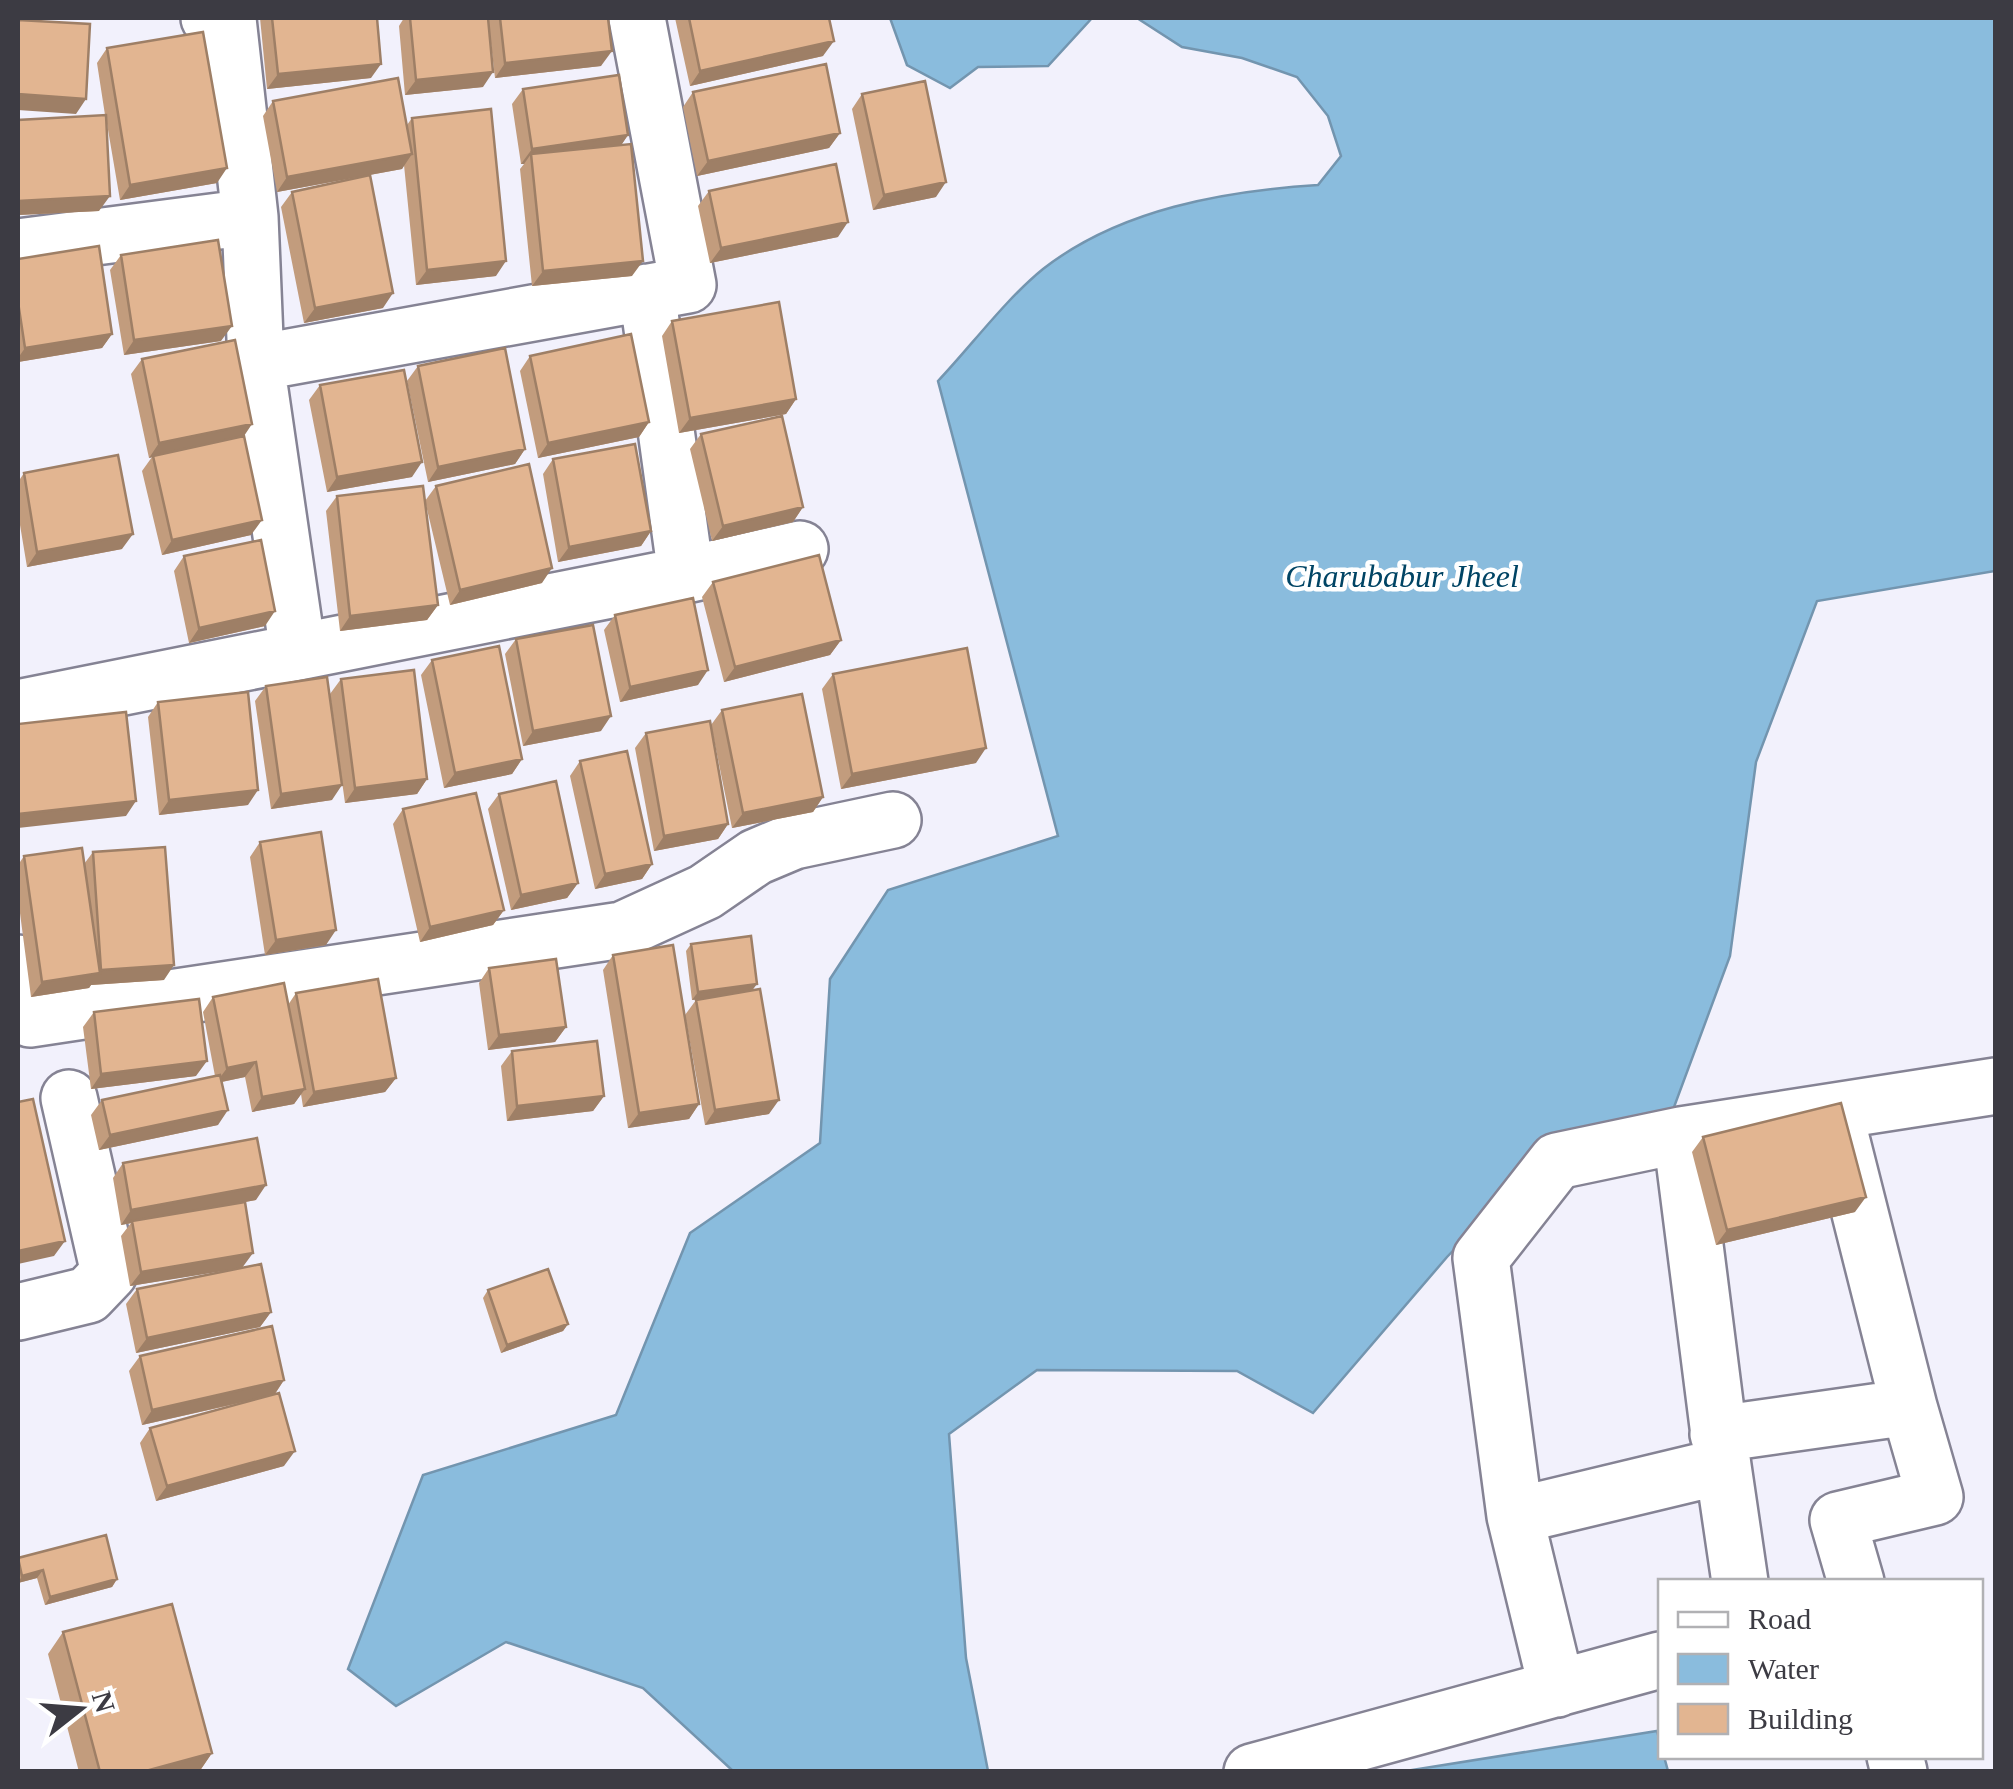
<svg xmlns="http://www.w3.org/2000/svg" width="2013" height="1789" font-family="Georgia,serif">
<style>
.water{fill:#8abcdd;stroke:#7395af;stroke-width:2.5}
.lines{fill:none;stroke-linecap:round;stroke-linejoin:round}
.minor-casing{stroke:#858394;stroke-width:60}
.minor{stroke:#fff;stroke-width:55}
.wall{fill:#c29c7d}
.shaded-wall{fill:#9e7f66}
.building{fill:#e2b591;stroke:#9e7f66;stroke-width:2.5}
.labels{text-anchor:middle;stroke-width:9;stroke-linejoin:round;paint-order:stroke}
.water-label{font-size:32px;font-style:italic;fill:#004464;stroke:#fff}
</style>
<rect width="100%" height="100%" fill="#f2f1fc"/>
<path class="water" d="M890,18H1092L1048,66L978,67L950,88L907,65Z
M1137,18H1995V571L1817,601L1756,762L1730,956L1667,1126L1552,1147L1447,1257L1313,1413L1237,1371L1037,1370L949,1434L966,1658L988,1771H733L643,1688L506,1642L396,1706L348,1669L423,1475L616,1415L690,1233L820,1143L830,979L888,890L1058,836L938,381C972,345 1005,300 1043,269C1120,209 1224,191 1318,185L1341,156L1328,116L1297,77L1242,58L1182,47Z
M1657,1731L1668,1771H1406Z"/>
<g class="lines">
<g class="minor-casing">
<path id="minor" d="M209,18L228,19L250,217
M18,247L250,217L256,363L298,652L18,708
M256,363L688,285L637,18
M686,575L800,549
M298,652L686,575L647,292
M18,963L30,1019L622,930L705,892L756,857L794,841L893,820
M18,1312L88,1295L109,1273L69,1098
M1718,1434L1909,1407L1840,1134
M1723,1466L1740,1582
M1515,1516L1481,1258L1557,1161L1681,1135L1996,1086
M1856,1582L1838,1520L1935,1497L1909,1407
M1557,1689L1515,1516L1723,1466L1681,1135
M1895,1756L1899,1772
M1252,1772L1660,1660"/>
</g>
<use href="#minor" class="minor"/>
</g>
<path class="wall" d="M260,18H377L371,78L267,89Z
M404,18H410L483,87L405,95L399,26Z
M488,18H608L601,66L495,78Z
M675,18H829L823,56L690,86Z
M107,48L217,183L120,200L106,118L99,211L18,215V120L105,115L97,63Z
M523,89L628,135L621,145L632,276L532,286L520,169L524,164H521L512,104Z
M693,92L840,133L829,148L697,176L683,107Z
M862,94L936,197L873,210L852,109Z
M273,101L407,125L412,118L496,276L416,285L404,165L402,169L277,192L263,116Z
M709,191L838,237L710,263L698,206Z
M292,192L383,308L304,323L281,207Z
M121,255L221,341L124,355L110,270Z
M18,259L112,334L102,348L18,362Z
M672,321L796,399L786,414L679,433L662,336Z
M530,356L649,422L639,437L538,458L520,371Z
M142,359L244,437L251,535L162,555L142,471L152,457L149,458L131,374Z
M418,366L525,449L515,464L428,482L407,381Z
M320,385L412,477L327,492L309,400Z
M701,434L803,507L793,522L712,541L690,449Z
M553,459L651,531L641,546L558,562L543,474Z
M24,473L122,549L27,567L18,513V482Z
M436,486L542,583L450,605L425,501Z
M337,496L438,605L427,620L340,631L326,511Z
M184,556L265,626L189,643L174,571Z
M713,582L841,640L830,655L724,682L702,597Z
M615,615L698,685L620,702L604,630Z
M516,639L601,731L523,746L505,654Z
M432,660L522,759L512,774L444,788L421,675Z
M833,674L976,763L841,789L822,689Z
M341,679L427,779L417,794L345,803L330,694Z
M266,686L332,800L271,809L255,701Z
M158,702L248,805L159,815L148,717Z
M722,710L823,797L813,812L732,828L711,725Z
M646,733L728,824L718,839L654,851L635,748Z
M580,761L652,864L642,879L595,889L570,776Z
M499,794L578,883L567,898L511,910L488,809Z
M403,809L504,910L493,925L420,942L393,824Z
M260,842L326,945L265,955L250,857Z
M93,852L164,980L91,985L89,988L31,997L18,898V865L24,856L84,864Z
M691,944L752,991L769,1114L705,1125L685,1015L696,1000L721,996L692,1000L686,951Z
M613,955L699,1104L689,1119L628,1128L603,970Z
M489,968L566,1027L555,1042L488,1050L479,983Z
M296,993L396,1078L385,1092L303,1107L301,1094L294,1104L252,1112L245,1077L222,1082L218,1125L99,1150L91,1115L102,1100L215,1076L203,1012L213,997L288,1005Z
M94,1012L196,1076L91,1089L83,1027Z
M512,1051L604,1096L593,1111L507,1121L501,1066Z
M1703,1137L1855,1212L1716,1245L1692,1152Z
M123,1163L256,1200L228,1205L242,1268L271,1312L260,1327L136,1353L126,1304L137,1289L238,1268L130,1286L121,1236L131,1223L121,1225L113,1178Z
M488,1290L568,1324L563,1331L501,1353L483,1298Z
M140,1356L284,1380L275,1394L284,1466L156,1501L140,1443L150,1428L249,1401L142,1425L129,1371Z
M18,1558L117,1579L112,1587L45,1605L37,1578L18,1583Z
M63,1632L212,1753L199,1772H79L48,1654Z"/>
<path class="shaded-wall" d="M834,41L823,56L690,86L700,71Z
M612,51L601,66L495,78L505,63Z
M381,64L371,78L267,89L278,74Z
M493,72L483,87L405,95L416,80Z
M18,94L86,99L76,114L18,110Z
M840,133L829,148L697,176L708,161Z
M628,135L618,150L531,154L524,164H521L532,149Z
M412,154L402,169L277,192L287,177Z
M227,168L217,183L120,200L130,185Z
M946,182L936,197L873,210L884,195Z
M110,196L99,211L18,215V201Z
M848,222L838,237L710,263L721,248Z
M506,261L496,276L416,285L427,270Z
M643,261L632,276L532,286L543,271Z
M393,293L383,308L304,323L315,308Z
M232,326L221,341L124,355L134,340Z
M112,334L102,348L18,362V358L25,348Z
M796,399L786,414L679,433L690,418Z
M649,422L639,437L538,458L548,443Z
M252,424L242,439L149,458L159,443Z
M525,449L515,464L428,482L438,467Z
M422,462L412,477L327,492L337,477Z
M803,507L793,522L712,541L723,526Z
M262,520L251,535L162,555L172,540Z
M651,531L641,546L558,562L569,547Z
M133,534L122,549L27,567L37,552Z
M552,568L542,583L450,605L460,590Z
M438,605L427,620L340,631L350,616Z
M275,611L265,626L189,643L199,628Z
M841,640L830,655L724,682L735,667Z
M708,670L698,685L620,702L630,687Z
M611,716L601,731L523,746L533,731Z
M986,748L976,763L841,789L852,774Z
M522,759L512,774L444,788L455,773Z
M427,779L417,794L345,803L355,788Z
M342,785L332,800L271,809L281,794Z
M258,790L248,805L159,815L169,800Z
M823,797L813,812L732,828L743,813Z
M136,801L126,816L18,828V814Z
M728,824L718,839L654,851L664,836Z
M652,864L642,879L595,889L605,874Z
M578,883L567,898L511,910L521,895Z
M504,910L493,925L420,942L430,927Z
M336,930L326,945L265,955L276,940Z
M174,965L164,980L91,985L89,988L31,997L42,982L99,973L101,970Z
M757,984L751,992L692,1000L698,992Z
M566,1027L555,1042L488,1050L499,1035Z
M207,1061L196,1076L91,1089L101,1074Z
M256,1062L245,1077L216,1083L227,1068Z
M396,1078L385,1092L303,1107L314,1092Z
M305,1089L294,1104L252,1112L262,1097Z
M604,1096L593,1111L507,1121L517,1106Z
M779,1100L769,1114L705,1125L715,1110Z
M699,1104L689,1119L628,1128L639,1113Z
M228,1110L218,1125L99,1150L110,1135Z
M266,1185L256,1200L121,1225L131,1210Z
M1866,1197L1855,1212L1716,1245L1727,1230Z
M65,1241L54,1256L18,1264V1251Z
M253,1253L242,1268L130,1286L141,1272Z
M271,1312L260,1327L136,1353L147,1338Z
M568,1324L563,1331L501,1353L507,1345Z
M284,1380L274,1395L142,1425L152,1410Z
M295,1451L284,1466L156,1501L167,1486Z
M43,1570L37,1578L18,1583L22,1576Z
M117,1579L112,1587L45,1605L50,1597Z
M212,1753L199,1772H142Z"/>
<path class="building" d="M272,18H377L381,64L278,74Z
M410,18H488L493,72L416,80Z
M500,18H608L612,51L505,63Z
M689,18H829L834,41L700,71Z
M18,20L90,24L86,99L18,94Z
M203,32L227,168L130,185L107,48Z
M826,64L840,133L708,161L693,92Z
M619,75L628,135L532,149L523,89Z
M398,78L412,154L287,177L273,101Z
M925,81L946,182L884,195L862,94Z
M491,109L506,261L427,270L412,118Z
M106,115L110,196L18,201V120Z
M631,144L643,261L543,271L531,154Z
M836,164L848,222L721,248L709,191Z
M370,175L393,293L315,308L292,192Z
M218,240L232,326L134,340L121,255Z
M99,246L112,334L25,348L18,302V259Z
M779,302L796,399L690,418L672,321Z
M631,334L649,422L548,443L530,356Z
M235,340L252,424L159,443L142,359Z
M505,348L525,449L438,467L418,366Z
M404,370L422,462L337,477L320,385Z
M782,416L803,507L723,526L701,434Z
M244,436L262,520L172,540L153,456Z
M635,444L651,531L569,547L553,459Z
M118,455L133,534L37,552L24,473Z
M529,464L552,568L460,590L436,486Z
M423,486L438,605L350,616L337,496Z
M261,540L275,611L199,628L184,556Z
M819,555L841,640L735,667L713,582Z
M693,598L708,670L630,687L615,615Z
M593,625L611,716L533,731L516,639Z
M499,646L522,759L455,773L432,660Z
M967,648L986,748L852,774L833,674Z
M414,670L427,779L355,788L341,679Z
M327,677L342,785L281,794L266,686Z
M248,692L258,790L169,800L158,702Z
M802,694L823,797L743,813L722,710Z
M126,712L136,801L18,814V724Z
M710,721L728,824L664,836L646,733Z
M627,751L652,864L605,874L580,761Z
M556,781L578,883L521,895L499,794Z
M476,793L504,910L430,927L403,809Z
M321,832L336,930L276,940L260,842Z
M165,847L174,965L101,970L93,852Z
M82,848L100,973L42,982L24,856Z
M751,936L757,984L698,992L691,944Z
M673,945L699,1104L639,1113L613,955Z
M556,959L566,1027L499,1035L489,968Z
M378,979L396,1078L314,1092L296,993Z
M284,983L305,1089L262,1097L256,1062L227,1068L213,997Z
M760,989L779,1100L715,1110L696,1000Z
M199,999L207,1061L101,1074L94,1012Z
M597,1041L604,1096L517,1106L512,1051Z
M220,1075L228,1110L110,1135L102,1100Z
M33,1099L65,1241L18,1251V1102Z
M1841,1103L1866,1197L1727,1230L1703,1137Z
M257,1138L266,1185L131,1210L123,1163Z
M245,1202L253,1253L141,1272L132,1221Z
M261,1264L271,1312L147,1338L137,1289Z
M548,1269L568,1324L507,1345L488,1290Z
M272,1326L284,1380L152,1410L140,1356Z
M279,1393L295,1451L167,1486L150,1428Z
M106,1535L117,1579L50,1597L43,1570L22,1576L18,1558Z
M172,1604L212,1753L142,1772H100L63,1632Z"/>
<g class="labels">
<g class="water-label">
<text x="1402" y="587">Charubabur Jheel</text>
</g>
</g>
<rect width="2013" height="1789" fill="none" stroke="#3c3b43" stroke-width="40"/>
<rect x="1658" y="1579" width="325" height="180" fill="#ffffff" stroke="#b1b1b4" stroke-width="2.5"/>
<rect x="1678" y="1612" width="50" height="15" fill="#ffffff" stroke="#b1b1b4" stroke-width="2.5"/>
<text x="1748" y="1629" font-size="30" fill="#3c3b43">Road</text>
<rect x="1678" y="1654" width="50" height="30" fill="#8abcdd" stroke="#b1b1b4" stroke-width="2.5"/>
<text x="1748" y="1679" font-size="30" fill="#3c3b43">Water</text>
<rect x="1678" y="1704" width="50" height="30" fill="#e2b591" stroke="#b1b1b4" stroke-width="2.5"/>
<text x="1748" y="1729" font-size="30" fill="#3c3b43">Building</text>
<g transform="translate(80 1709) rotate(73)" stroke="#ffffff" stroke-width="8" paint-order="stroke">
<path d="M0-8L18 38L0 25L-18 38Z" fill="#3c3b43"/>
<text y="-15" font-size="28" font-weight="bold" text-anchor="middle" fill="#3c3b43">N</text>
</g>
</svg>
